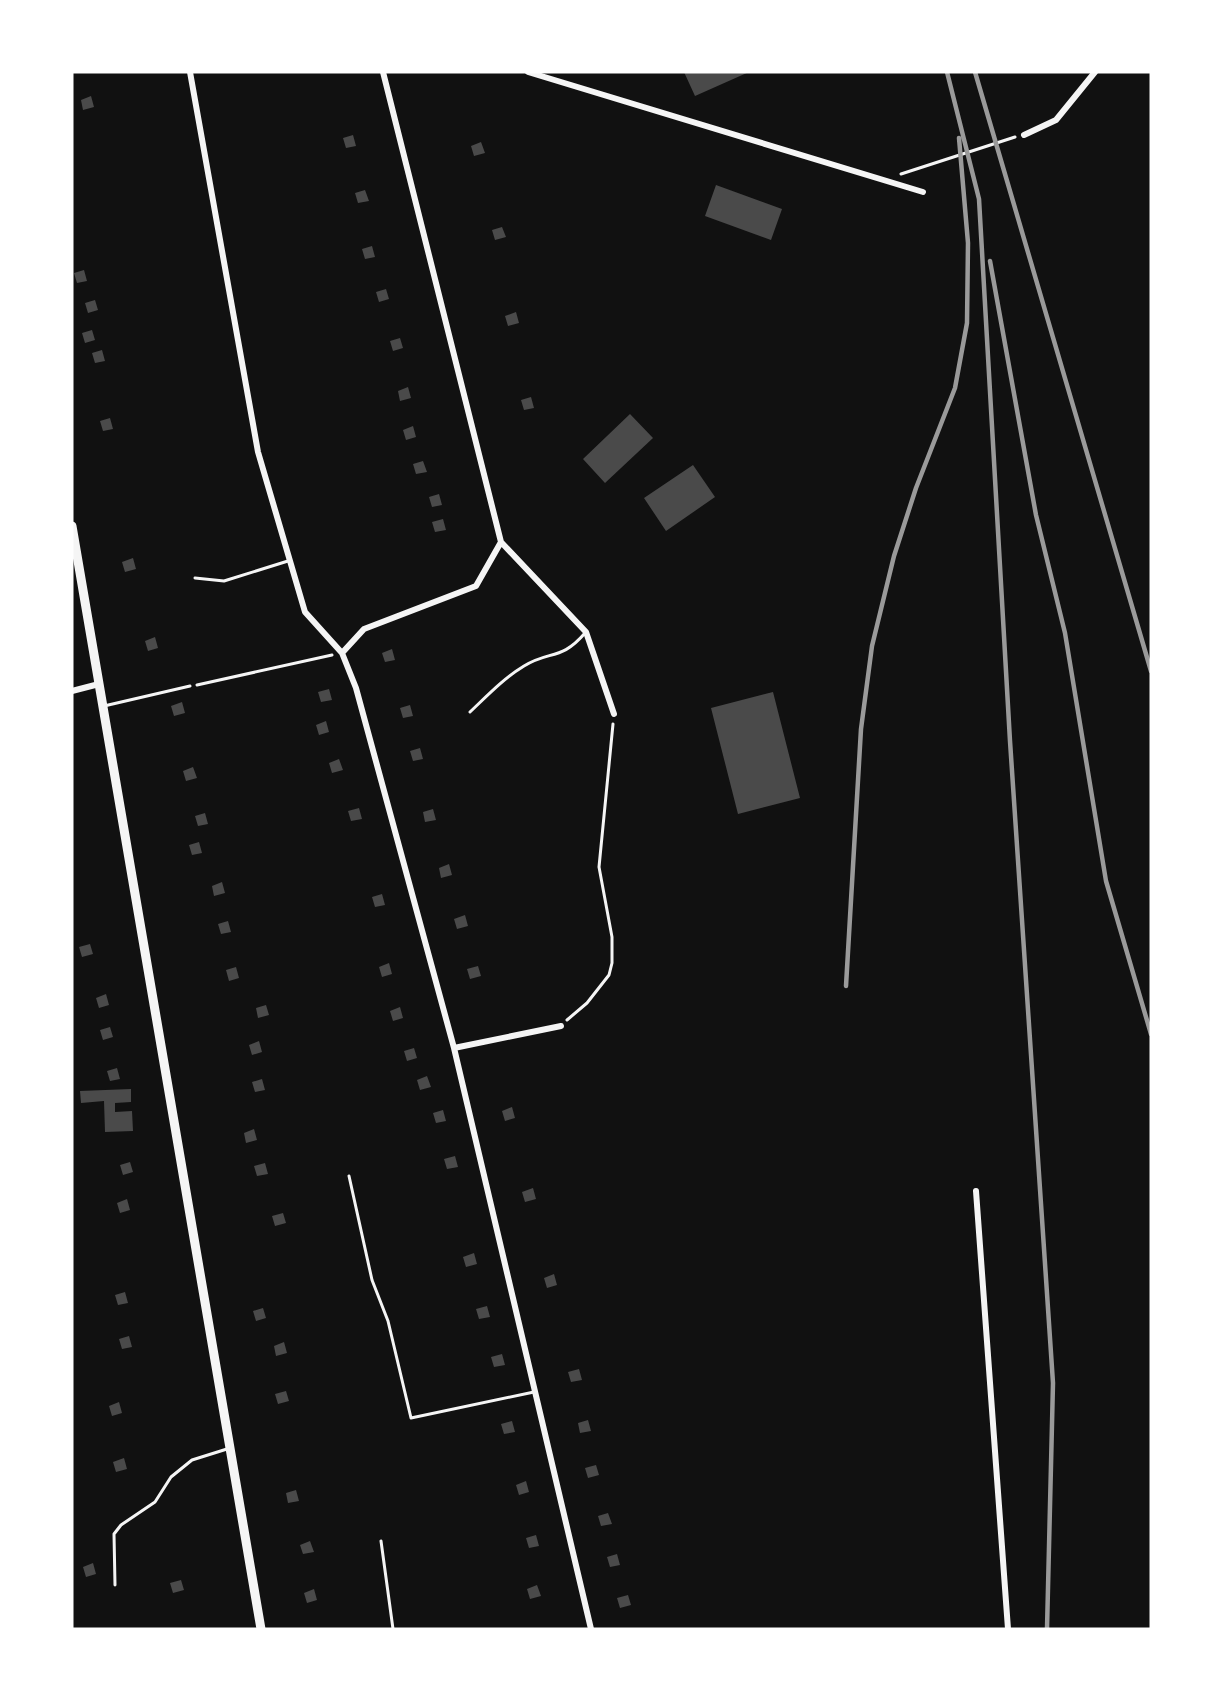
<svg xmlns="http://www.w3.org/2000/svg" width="1223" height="1701" font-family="'Exo 2',sans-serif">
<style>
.building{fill:#4a4a4a}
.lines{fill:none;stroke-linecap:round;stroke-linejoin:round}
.path{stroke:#f5f5f5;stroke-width:3}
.service{stroke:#f5f5f5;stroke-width:3}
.minor{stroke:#f5f5f5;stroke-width:6}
.secondary{stroke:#f5f5f5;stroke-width:9}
.rail{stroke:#9a9a9a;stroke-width:4.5}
</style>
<rect width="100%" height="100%" fill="#111"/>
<path class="building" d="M684,72H749L695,96Z
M91,96L94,107L83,110L81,100Z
M353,135L356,146L346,148L343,138Z
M481,142L485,153L474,156L471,146Z
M716,185L782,209L771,240L705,216Z
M365,190L369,201L358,203L355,193Z
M502,227L506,237L495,240L492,230Z
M372,246L375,257L365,259L362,249Z
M84,270L87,281L77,283L74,273Z
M386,289L389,299L379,302L376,292Z
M95,300L98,310L88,313L85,303Z
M516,312L519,323L508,326L505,316Z
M92,330L95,340L85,343L82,333Z
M400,338L403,348L393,351L390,341Z
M102,350L105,361L95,363L92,353Z
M408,387L411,398L400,401L398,391Z
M531,397L534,408L524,410L521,400Z
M630,414L653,438L605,483L583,459Z
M110,418L113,429L103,431L100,421Z
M413,426L416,437L406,440L403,430Z
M423,461L427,472L416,474L413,464Z
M693,465L715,497L666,531L644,498Z
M439,494L442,505L432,507L429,497Z
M443,519L446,530L435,532L432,522Z
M133,558L136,569L125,572L122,562Z
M155,637L158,648L148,651L145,641Z
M392,649L395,660L385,662L382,653Z
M329,689L332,700L321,702L318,692Z
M773,692L800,798L738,814L711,708Z
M182,702L185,713L174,716L171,706Z
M410,705L413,716L403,718L400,708Z
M326,721L329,732L319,735L316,725Z
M420,748L423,759L413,761L410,751Z
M339,759L343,770L332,773L329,763Z
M193,767L197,778L186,781L183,771Z
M359,808L362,819L351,821L348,811Z
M433,809L436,820L425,822L423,812Z
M205,813L208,824L198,826L195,816Z
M199,842L202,853L192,855L189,845Z
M449,864L452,875L441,878L439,868Z
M222,882L225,893L214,896L212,886Z
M382,894L385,905L375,907L372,897Z
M465,915L468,926L457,929L454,919Z
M228,921L231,932L221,934L218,924Z
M90,944L93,954L82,957L79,947Z
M389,963L392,974L382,977L379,967Z
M478,966L481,976L470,979L467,969Z
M236,967L239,978L229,981L226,970Z
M106,994L109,1005L99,1008L96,998Z
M266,1005L269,1015L258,1018L256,1008Z
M400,1007L403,1018L393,1021L390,1011Z
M110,1027L113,1037L103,1040L100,1030Z
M259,1041L262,1052L252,1055L249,1045Z
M414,1048L417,1058L407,1061L404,1051Z
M117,1068L120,1079L110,1081L107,1071Z
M427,1076L431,1087L420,1090L417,1080Z
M262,1079L265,1090L255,1092L252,1082Z
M131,1089V1102L115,1103V1112L132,1111L133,1131L105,1132L104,1101L81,1103L80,1091Z
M512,1107L515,1118L505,1121L502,1111Z
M443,1110L446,1121L436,1123L433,1113Z
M254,1129L257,1140L246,1143L244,1133Z
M455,1156L458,1167L447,1169L444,1159Z
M130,1162L133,1172L123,1175L120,1165Z
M265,1163L268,1174L257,1176L254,1166Z
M533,1188L536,1199L525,1202L522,1192Z
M127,1199L130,1210L120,1213L117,1203Z
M283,1213L286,1223L275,1226L272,1216Z
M474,1253L477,1264L466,1267L463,1257Z
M554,1274L557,1285L547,1288L544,1278Z
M125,1292L128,1303L118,1305L115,1295Z
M487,1306L490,1317L479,1319L476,1309Z
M263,1308L266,1318L256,1321L253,1311Z
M129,1336L132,1347L122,1349L119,1339Z
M284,1342L287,1353L276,1356L274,1346Z
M502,1354L505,1365L494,1367L491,1357Z
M579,1369L582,1380L571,1382L568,1372Z
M286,1391L289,1401L278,1404L275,1394Z
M119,1402L122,1413L112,1416L109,1406Z
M588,1420L591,1431L580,1433L578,1423Z
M512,1421L515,1432L504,1434L501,1424Z
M124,1458L127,1469L116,1472L113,1462Z
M596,1465L599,1475L588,1478L585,1468Z
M526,1481L529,1492L519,1495L516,1485Z
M296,1490L299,1501L288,1503L286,1493Z
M608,1513L612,1524L601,1526L598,1516Z
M536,1535L539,1546L529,1548L526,1538Z
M310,1541L314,1552L303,1554L300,1545Z
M617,1554L620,1565L610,1567L607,1557Z
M93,1563L96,1574L86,1577L83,1567Z
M181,1580L184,1590L173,1593L170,1583Z
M537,1585L541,1596L530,1599L527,1589Z
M314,1589L317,1600L307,1603L304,1593Z
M628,1595L631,1605L620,1608L617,1598Z"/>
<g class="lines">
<path class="path" d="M901,174L1015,137
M197,685L332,655
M567,1020L587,1003L609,975L612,963V937L599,867L613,724"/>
<path class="service" d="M195,578L224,581L288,561
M104,706L190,686
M470,712C487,696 504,678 524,666C550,650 561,661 585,633
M349,1176L372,1280L388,1321L411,1418L534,1392
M381,1541L393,1629
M115,1585L114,1534L121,1525L155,1502L171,1477L192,1460L227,1449"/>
<path class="minor" d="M190,72L258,452L305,612L342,653L356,688L454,1048L591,1629
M383,72L501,542L586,632L614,714
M528,72L923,192
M1024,135L1056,120L1095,72
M342,653L364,629L476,586L501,542
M72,691L99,684
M454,1048L561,1026
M976,1191L1008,1629"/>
<path class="secondary" d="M72,526L261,1629"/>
<path class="rail" d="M947,72L979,199L1010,741L1053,1383L1047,1629
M975,72L1151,671
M990,261L1036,515L1065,633L1106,881L1151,1034
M846,986L861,729L872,646L894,556L916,488L955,388L967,323L968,243L959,138"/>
</g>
<rect width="1223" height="1701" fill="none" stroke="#ffffff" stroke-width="147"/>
</svg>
